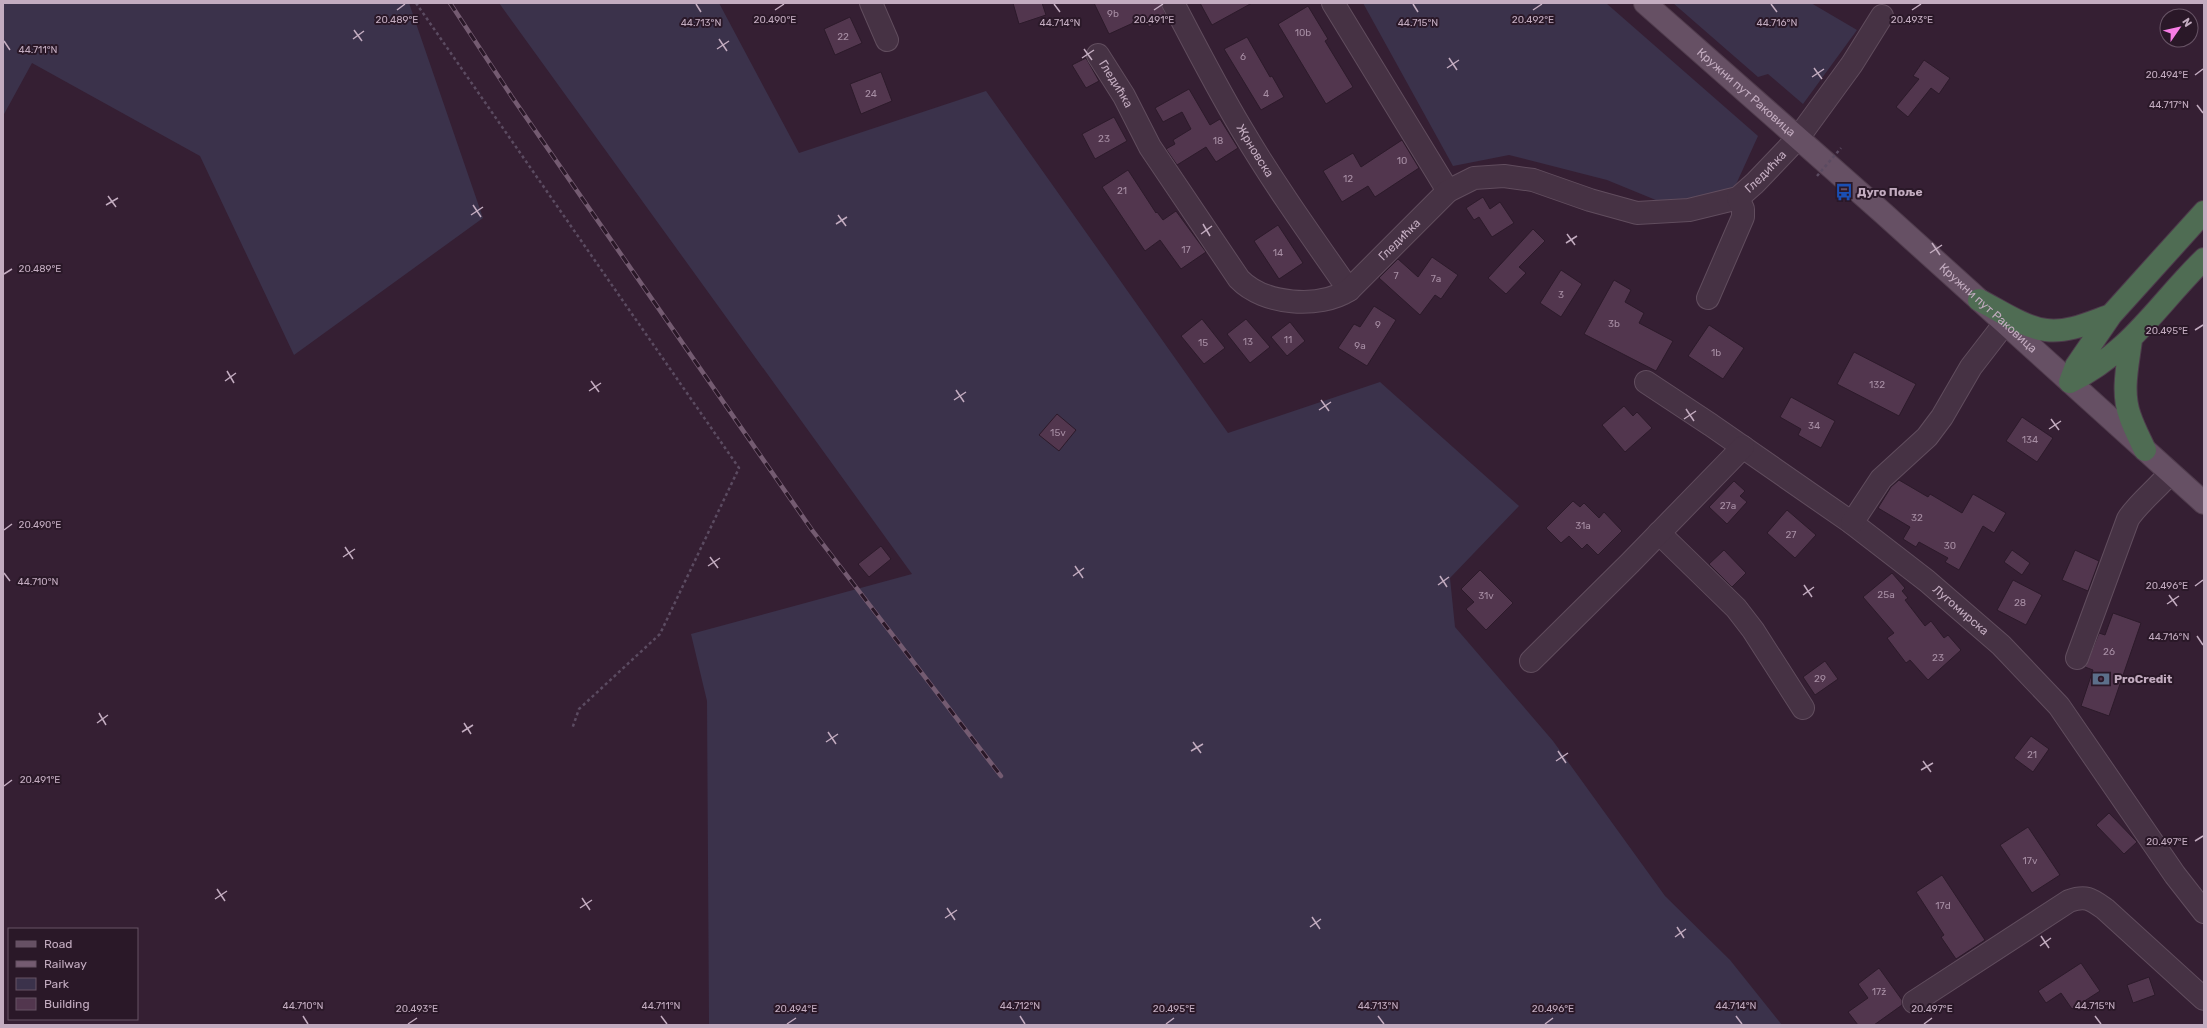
<svg xmlns="http://www.w3.org/2000/svg" width="2207" height="1028" font-family="Rubik,sans-serif">
<style>
.green{fill:#3b324b}
.building{fill:#52364e;stroke:#2c1a2a}
.lines{fill:none;stroke-linecap:round;stroke-linejoin:round}
.minor-casing{stroke:#614d5e;stroke-width:24}
.major-casing{stroke:#503c4d;stroke-width:24}
.highway-casing{stroke:#4d3a4b;stroke-width:24}
.path{stroke:#5b4b61;stroke-width:2.5;stroke-dasharray:3 3;stroke-linecap:butt}
.minor{stroke:#463244;stroke-width:22}
.major{stroke:#665064;stroke-width:22}
.highway{stroke:#4f6c53;stroke-width:22}
.rail-casing{stroke:#745b71;stroke-width:4.5}
.rail{stroke:#2a1828;stroke-width:3;stroke-dasharray:9;stroke-linecap:butt}
.path-bridge{stroke:#5b4b61;stroke-width:2.5;stroke-dasharray:3 3;stroke-linecap:butt}
.ticks{fill:none;stroke:#c3acc0;stroke-width:1.5}
.labels{text-anchor:middle;stroke-width:4;stroke-linejoin:round;paint-order:stroke}
.number-label{font-size:10px;fill:#a78ea4}
.street-label{font-size:12px;fill:#c3acc0;stroke:#2a1828}
.poi-label{font-size:12px;font-weight:bold;fill:#c3acc0;stroke:#2a1828;text-anchor:start}
.ticks-label{font-size:10px;text-anchor:middle;fill:#c3acc0;stroke:#2a1828;stroke-width:4;stroke-linejoin:round;paint-order:stroke}
</style>
<rect width="100%" height="100%" fill="#351f33"/>
<path class="green" d="M3,3H409L483,218L294,355L200,156L32,63L3,116Z
M499,3H719L799,153L986,91L1228,433L1380,382L1519,506L1450,578L1455,627L1553,741L1665,896L1730,960L1782,1025H709L707,701L691,634L912,574Z
M1363,3H1606L1758,136L1733,191L1668,205L1607,180L1509,155L1453,166Z
M1673,3H1811L1857,30L1803,104L1768,74L1758,77Z"/>
<path class="building" d="M1013,3H1042L1046,15L1019,24Z
M1094,3H1161L1167,18L1149,27L1144,18L1109,34Z
M1200,3H1252L1212,25Z
M1308,6L1328,39L1325,41L1353,87L1326,104L1278,24Z
M850,17L862,43L835,55L824,29Z
M1247,37L1270,77L1272,76L1284,97L1261,110L1224,49Z
M1086,58L1099,81L1086,88L1072,65Z
M1924,60L1950,78L1939,94L1931,88L1908,117L1896,107L1919,79L1913,76Z
M881,72L892,101L861,114L850,84Z
M1189,89L1210,125L1220,119L1238,148L1216,162L1206,147L1177,165L1166,149L1175,144L1173,140L1191,129L1182,112L1163,122L1155,108Z
M1114,117L1127,141L1095,159L1082,134Z
M1402,140L1419,168L1375,197L1368,186L1342,202L1323,171L1353,153L1361,167Z
M1128,170L1156,213L1157,212L1163,220L1176,211L1206,252L1181,269L1160,240L1145,251L1102,187Z
M1483,197L1490,209L1500,202L1514,223L1492,237L1479,217L1474,220L1466,208Z
M1278,225L1303,263L1279,279L1254,241Z
M1533,229L1545,241L1519,267L1526,273L1506,294L1488,278Z
M1432,257L1458,275L1441,299L1435,295L1420,315L1379,278L1398,259L1418,277Z
M1561,270L1582,284L1561,317L1540,303Z
M1614,280L1631,290L1625,302L1644,313L1639,323L1673,341L1656,371L1584,334Z
M1374,306L1396,320L1367,366L1338,348L1354,324L1360,327Z
M1202,319L1225,348L1204,364L1181,336Z
M1246,319L1270,347L1250,363L1227,334Z
M1290,322L1305,341L1287,356L1271,337Z
M1709,325L1744,348L1723,379L1688,356Z
M1854,352L1916,384L1899,416L1837,384Z
M1791,397L1835,421L1821,448L1798,435L1801,429L1780,417Z
M1624,406L1633,416L1637,412L1652,428L1625,452L1602,425Z
M1057,414L1076,430L1059,451L1039,435Z
M2022,417L2053,438L2037,462L2006,441Z
M1899,480L1928,497L1930,494L1962,513L1973,494L2006,513L1994,533L1983,526L1959,570L1945,562L1948,558L1919,542L1916,547L1903,539L1910,527L1878,508L1891,487Z
M1734,481L1745,491L1740,496L1747,502L1727,524L1709,507Z
M1573,501L1580,507L1584,503L1599,518L1604,512L1622,531L1598,555L1587,544L1582,549L1569,536L1561,543L1546,528Z
M1787,510L1816,535L1795,558L1767,533Z
M881,546L891,559L869,577L858,564Z
M1724,550L1746,573L1732,587L1709,564Z
M2012,550L2030,563L2022,575L2004,562Z
M2075,550L2099,561L2088,591L2062,580Z
M1480,570L1513,603L1486,630L1466,609L1474,602L1461,589Z
M1892,573L1905,588L1902,591L1908,598L1905,600L1925,626L1931,621L1944,638L1948,635L1961,650L1928,680L1910,660L1906,663L1887,638L1894,633L1863,597Z
M2013,580L2042,595L2026,625L1997,610Z
M2113,613L2141,623L2109,716L2081,706L2093,670L2085,667L2099,633L2105,635Z
M1825,661L1838,679L1815,695L1803,677Z
M2031,736L2049,749L2033,772L2014,758Z
M2109,813L2137,842L2124,854L2096,825Z
M2028,827L2060,875L2032,893L2000,845Z
M1942,875L1985,940L1956,959L1941,937L1944,935L1916,892Z
M2081,963L2100,991L2072,1009L2061,993L2046,1003L2038,991Z
M1879,968L1902,1000V1005L1874,1025H1858L1848,1012L1868,998L1858,984Z
M2149,977L2155,995L2133,1003L2127,985Z"/>
<g class="lines">
<g class="minor-casing">
<g id="minor">
<path d="M871,3L887,40"/>
<path id="s1" d="M1173,3C1195,45 1217,88 1241,128C1274,184 1312,237 1349,290"/>
<path d="M1333,3L1448,191"/>
<path id="s2" d="M1098,55L1124,96L1150,147L1239,279C1264,305 1319,309 1349,290L1448,191L1474,178L1504,176L1533,180L1590,200L1637,213L1689,210L1738,198L1755,183L1798,138L1852,64L1882,16"/>
<path d="M1708,298L1743,217V209L1738,198"/>
<path id="s3" d="M1646,382L1711,425L1852,523L1927,581L2001,645L2059,706L2175,875L2204,912"/>
<path d="M1852,523L1881,479L1927,437L1942,417L1971,367L2005,323"/>
<path d="M1659,533L1736,608L1753,630L1803,708"/>
<path d="M2077,658L2128,519C2138,503 2158,488 2170,473"/>
<path d="M1531,661L1630,563L1743,447"/>
<path d="M1914,1002L2069,901C2086,895 2091,899 2105,909L2204,999"/>
</g>
</g>
<g class="major-casing">
<g id="major">
<path id="s4" d="M1645,3L1883,213L2204,503"/>
</g>
</g>
<g class="highway-casing">
<path id="highway" d="M1979,300C1999,310 2023,327 2046,330C2068,333 2091,322 2111,315
M2131,340C2128,364 2121,392 2130,416C2134,428 2140,439 2145,450
M2070,382L2076,366L2111,315L2204,212
M2070,382C2132,351 2157,305 2204,259"/>
</g>
<path class="path" d="M416,3L739,468L660,634L579,709L572,729"/>
<use href="#minor" class="minor"/>
<use href="#major" class="major"/>
<use href="#highway" class="highway"/>
<g class="rail-casing">
<path id="rail" d="M450,3L512,97L812,530L1001,776"/>
</g>
<use href="#rail" class="rail"/>
<path class="path-bridge" d="M1817,176L1841,148"/>
</g>
<path class="ticks" d="M696,4L701,12M1054,4L1060,12M1413,4L1418,12M1771,4L1777,12M397,10L405,4M775,10L784,4M1154,10L1163,4M1533,10L1542,4M1912,10L1921,4M354,30L362,41M353,39L364,31M719,39L727,51M4,41L10,50M717,49L729,41M1084,49L1092,60M1082,58L1094,50M1449,58L1457,70M1447,68L1459,60M1814,68L1822,79M2195,75L2203,69M1812,77L1824,69M2197,105L2203,113M108,196L116,207M106,205L118,198M473,205L481,217M471,215L483,207M838,215L846,226M836,224L847,217M1203,224L1210,236M1201,234L1212,226M1567,234L1575,245M1566,243L1577,236M1932,243L1940,255M1930,253L1942,245M4,274L12,269M2195,330L2203,325M227,371L234,383M225,381L236,373M591,381L599,392M956,390L964,402M589,391L601,383M954,400L966,392M1321,400L1329,411M1686,409L1694,421M1319,410L1331,402M1684,419L1696,411M2051,419L2059,430M2049,429L2061,421M4,530L12,524M345,547L353,559M343,557L355,549M710,557L718,568M708,566L720,558M1075,566L1083,578M4,573L10,581M1073,576L1084,568M1440,576L1447,587M1438,585L1449,577M1804,585L1812,597M2195,586L2203,580M1803,595L1814,587M2169,595L2177,606M2167,604L2179,596M2197,636L2203,645M99,713L106,725M97,723L108,715M464,723L471,734M462,732L473,725M828,732L836,744M826,742L838,734M1193,742L1201,753M1191,751L1203,744M1558,751L1566,763M1556,761L1568,753M1923,761L1931,772M1921,770L1933,763M4,786L12,780M2195,841L2203,836M217,889L225,901M582,898L590,910M215,899L227,891M580,908L592,900M947,908L955,920M1312,917L1320,929M945,918L957,910M1310,927L1321,919M1677,927L1684,938M2041,936L2049,948M1675,937L1686,929M2040,946L2051,938M303,1016L308,1024M661,1016L667,1024M1020,1016L1025,1024M1378,1016L1384,1024M1736,1016L1742,1024M2095,1016L2101,1024M408,1024L417,1018M787,1024L796,1018M1166,1024L1174,1018M1545,1024L1553,1018M1924,1024L1932,1018"/>
<defs>
<g id="bus-bare" transform="scale(1.38)"><path d="M-5-6H5V4H4V6H2V4H-2V6H-4V4H-5ZM-3.5-4V0h7V-4ZM-3.5 1.2v1.5H-2V1.2ZM2 1.2v1.5H3.5V1.2Z" fill="#1a4fb4" stroke="#2a1828" stroke-width="2.5" paint-order="stroke"/></g>
<g id="bank-bare" transform="scale(1.38)"><path d="M-6-4H6V4H-6ZM0-2.3a2.3 2.3 0 1 0 0 4.6a2.3 2.3 0 1 0 0-4.6Z" fill="#5c6f8a" stroke="#2a1828" stroke-width="2.5" paint-order="stroke"/></g>
</defs>
<g fill-rule="evenodd">
<use href="#bus-bare" x="1844" y="192"/>
<use href="#bank-bare" x="2101" y="679"/>
</g>
<g class="labels">
<g class="number-label">
<text x="1113" y="17">9b</text>
<text x="1303" y="36">10b</text>
<text x="843" y="40">22</text>
<text x="1243" y="60">6</text>
<text x="871" y="97">24</text>
<text x="1266" y="97">4</text>
<text x="1104" y="142">23</text>
<text x="1218" y="144">18</text>
<text x="1402" y="164">10</text>
<text x="1348" y="182">12</text>
<text x="1122" y="194">21</text>
<text x="1186" y="253">17</text>
<text x="1278" y="256">14</text>
<text x="1396" y="279">7</text>
<text x="1436" y="282">7a</text>
<text x="1561" y="298">3</text>
<text x="1614" y="327">3b</text>
<text x="1378" y="328">9</text>
<text x="1288" y="343">11</text>
<text x="1248" y="345">13</text>
<text x="1203" y="346">15</text>
<text x="1360" y="349">9a</text>
<text x="1716" y="356">1b</text>
<text x="1877" y="388">132</text>
<text x="1814" y="429">34</text>
<text x="1058" y="436">15v</text>
<text x="2030" y="443">134</text>
<text x="1728" y="509">27a</text>
<text x="1917" y="521">32</text>
<text x="1583" y="529">31a</text>
<text x="1791" y="538">27</text>
<text x="1950" y="549">30</text>
<text x="1886" y="598">25a</text>
<text x="1486" y="599">31v</text>
<text x="2020" y="606">28</text>
<text x="2109" y="655">26</text>
<text x="1938" y="661">23</text>
<text x="1820" y="682">29</text>
<text x="2032" y="758">21</text>
<text x="2030" y="864">17v</text>
<text x="1943" y="909">17d</text>
<text x="1879" y="995">17ž</text>
</g>
<g class="street-label">
<text dy="4" stroke="none"><textPath href="#s2" startOffset="34">Гледићка</textPath></text>
<text dy="4" stroke="none"><textPath href="#s4" startOffset="135">Кружни пут Раковица</textPath></text>
<text dy="4" stroke="none"><textPath href="#s1" startOffset="169">Жрновска</textPath></text>
<text dy="4" stroke="none"><textPath href="#s2" startOffset="861">Гледићка</textPath></text>
<text dy="4" stroke="none"><textPath href="#s2" startOffset="454">Гледићка</textPath></text>
<text dy="4" stroke="none"><textPath href="#s4" startOffset="459">Кружни пут Раковица</textPath></text>
<text dy="4" stroke="none"><textPath href="#s3" startOffset="389">Лугомирска</textPath></text>
</g>
<g class="poi-label">
<text x="1857" y="196">Дуго Поље</text>
<text x="2114" y="683">ProCredit</text>
</g>
</g>
<g class="ticks-label">
<text x="397" y="23">20.489°E</text>
<text x="775" y="23">20.490°E</text>
<text x="1154" y="23">20.491°E</text>
<text x="1533" y="23">20.492°E</text>
<text x="1912" y="23">20.493°E</text>
<text x="701" y="26">44.713°N</text>
<text x="1060" y="26">44.714°N</text>
<text x="1418" y="26">44.715°N</text>
<text x="1777" y="26">44.716°N</text>
<text x="38" y="53">44.711°N</text>
<text x="2167" y="78">20.494°E</text>
<text x="2169" y="108">44.717°N</text>
<text x="40" y="272">20.489°E</text>
<text x="2167" y="334">20.495°E</text>
<text x="40" y="528">20.490°E</text>
<text x="38" y="585">44.710°N</text>
<text x="2167" y="589">20.496°E</text>
<text x="2169" y="640">44.716°N</text>
<text x="40" y="783">20.491°E</text>
<text x="2167" y="845">20.497°E</text>
<text x="303" y="1009">44.710°N</text>
<text x="661" y="1009">44.711°N</text>
<text x="1020" y="1009">44.712°N</text>
<text x="1378" y="1009">44.713°N</text>
<text x="1736" y="1009">44.714°N</text>
<text x="2095" y="1009">44.715°N</text>
<text x="417" y="1012">20.493°E</text>
<text x="796" y="1012">20.494°E</text>
<text x="1174" y="1012">20.495°E</text>
<text x="1553" y="1012">20.496°E</text>
<text x="1932" y="1012">20.497°E</text>
</g>
<rect width="2207" height="1028" fill="none" stroke="#c3acc0" stroke-width="8"/>
<rect x="8" y="928" width="130" height="92" fill="#2a1828" stroke="#675365"/>
<rect x="16" y="941" width="20" height="6" fill="#665064" stroke="#675365"/>
<text x="44" y="948" font-size="12" fill="#c3acc0">Road</text>
<rect x="16" y="961" width="20" height="6" fill="#745b71" stroke="#675365"/>
<text x="44" y="968" font-size="12" fill="#c3acc0">Railway</text>
<rect x="16" y="978" width="20" height="12" fill="#3b324b" stroke="#675365"/>
<text x="44" y="988" font-size="12" fill="#c3acc0">Park</text>
<rect x="16" y="998" width="20" height="12" fill="#52364e" stroke="#675365"/>
<text x="44" y="1008" font-size="12" fill="#c3acc0">Building</text>
<g transform="translate(2179 28) rotate(56)"><circle r="19" fill="#2a1828" stroke="#675365"/>
<path d="M0-3L7 15L0 10L-7 15Z" fill="#f77de5"/>
<text y="-6" font-size="11" font-weight="bold" text-anchor="middle" fill="#c3acc0">N</text>
</g>
</svg>
